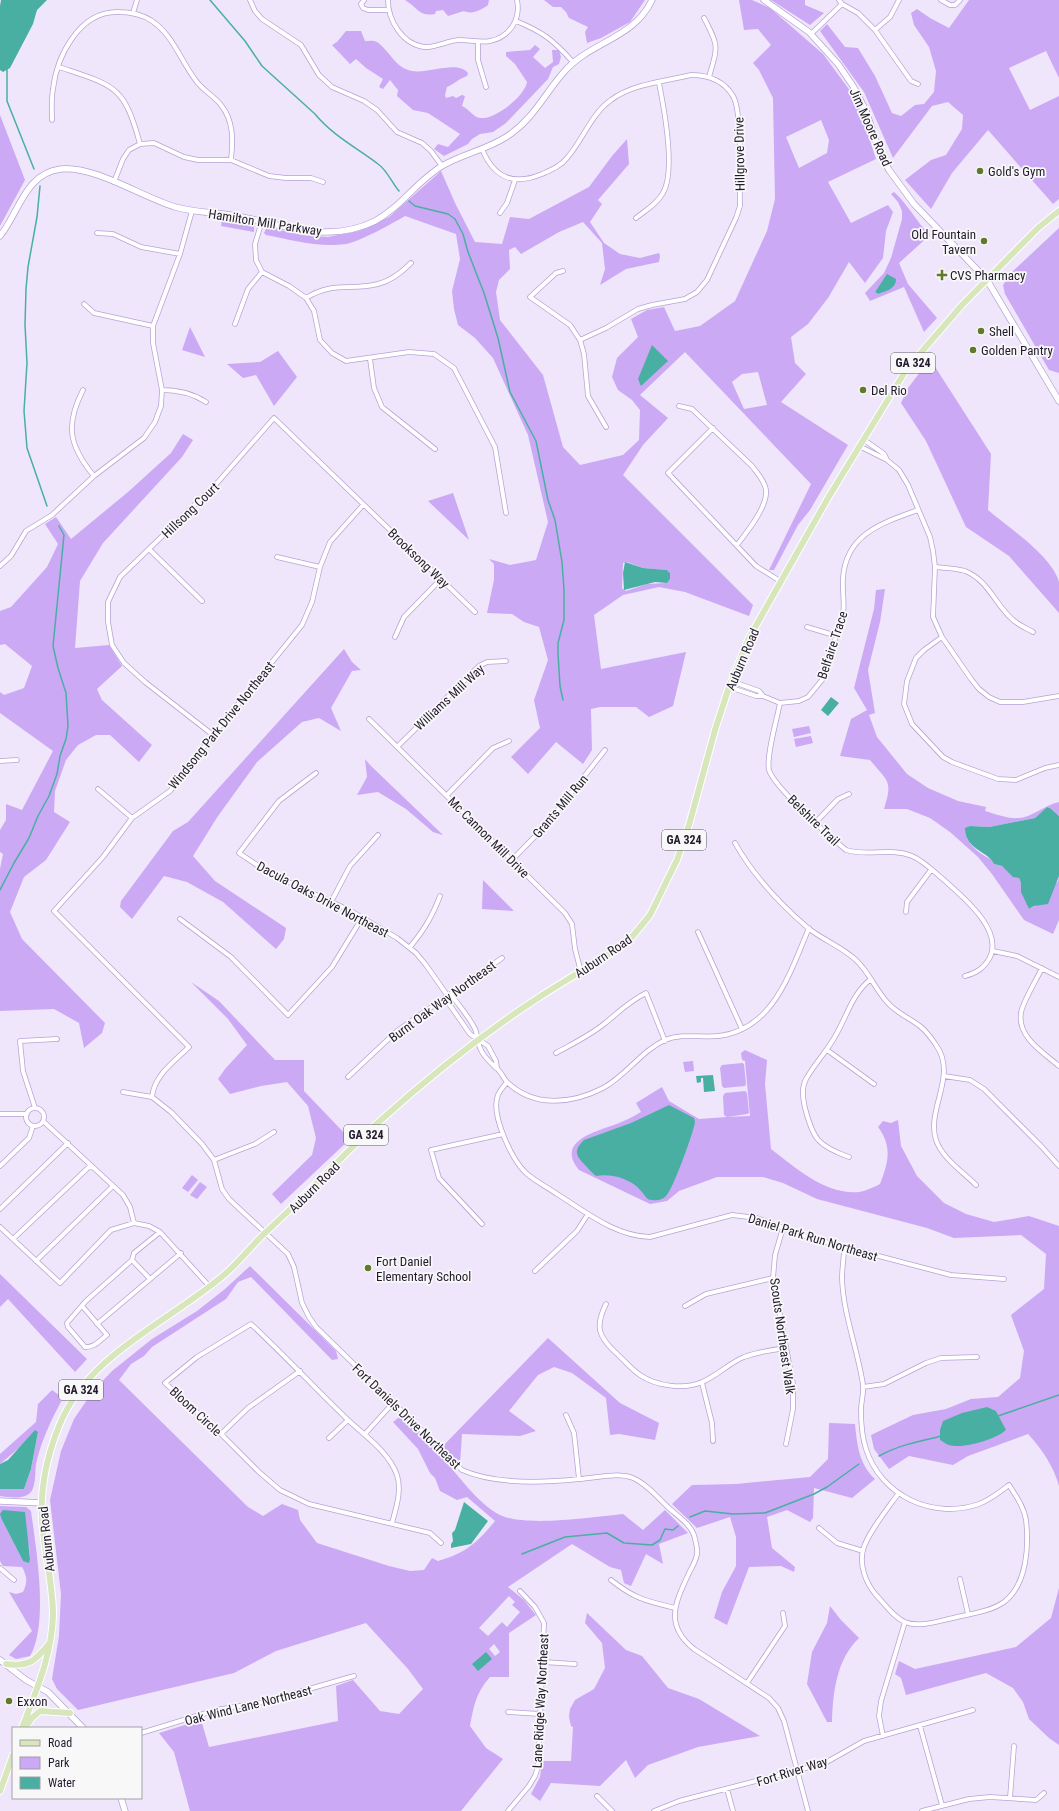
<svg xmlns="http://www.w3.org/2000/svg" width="1059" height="1811" font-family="'Roboto Condensed',sans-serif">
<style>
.green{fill:#cba9f5;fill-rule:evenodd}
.water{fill:#4aafa3}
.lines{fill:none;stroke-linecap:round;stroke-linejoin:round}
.stream{stroke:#4aafa3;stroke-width:1.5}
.street-casing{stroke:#b8a2d6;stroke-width:5.5}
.secondary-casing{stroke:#b8a2d6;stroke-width:7}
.primary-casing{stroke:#fff;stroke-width:8}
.street{stroke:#fff;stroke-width:4}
.secondary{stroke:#fff;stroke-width:5.5}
.primary{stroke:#d7e6bb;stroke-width:6}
.poi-dot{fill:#61792b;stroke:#f8f8f8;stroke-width:1.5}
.labels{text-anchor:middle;stroke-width:3.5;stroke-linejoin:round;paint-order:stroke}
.shield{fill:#f8f8f8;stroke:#635d6b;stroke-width:1}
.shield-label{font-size:12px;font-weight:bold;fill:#231a2e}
.street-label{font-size:13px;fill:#231a2e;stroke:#f8f8f8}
.poi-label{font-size:13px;fill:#231a2e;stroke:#f8f8f8;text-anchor:start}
</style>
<rect width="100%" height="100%" fill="#efe6fc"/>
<path class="green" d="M405,0H489L488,5C481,10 472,15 464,11L448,16L443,10L436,11L435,14C419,17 417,7 405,0Z
M544,0H645L630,22L601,38L587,43L585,32L588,27L569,18L566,12L561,7H553Z
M739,0H752L770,8L823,54L851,92L860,110L876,159L828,182L851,223L888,205L893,212L886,231L883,258L865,283L849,262L828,298L808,324L791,337L795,363L806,374L781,402L848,445L810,510L798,525L774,570H769L811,484L685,352L640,395L668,418L643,445L623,475L753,605L749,616L685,592L659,587L623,595L594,615L601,669L686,652L673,706L649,717L636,707H600L591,709L592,750L583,764L556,742L528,774L511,757L540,728L534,700L548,660L539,627L524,622L512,614L487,613L494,580V564L489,559L510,565L536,560L548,522L528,435L493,358L475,338L458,325L454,309L452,291L460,259L456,234L405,216C393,223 359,242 346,244C319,248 292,240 266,235L264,233L267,227L302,235L328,237L359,231L389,217L441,171L456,205L475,242L502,244L510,217L529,219L589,187L612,156L627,139L629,164L598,200L602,204L590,222L604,243L620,254L640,258L659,253L660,256L659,262L626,269L600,285L605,269L602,243L583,222L559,232L521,254L515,247L509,250L510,269L499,280L496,292L500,320L543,375L563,447L580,465L623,455L639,440L640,410L632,400L618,390L612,377L617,358L638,337L631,319L647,310L664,307L675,331L700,326L735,301L767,231L775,199L773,98L759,70L753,63L771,45L758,29L744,30ZM821,120L829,140L827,153L799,168L786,137ZM758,372L767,405L744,409L732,382L742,374ZM627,562L643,568L667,570L670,573V579L666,583L647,584L626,591L622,588L623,563Z
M771,0H805V5L824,13L810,25Z
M969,0H1059V78L1046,51L1009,68L1030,110L1059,96V199L1053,204L988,130L952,173L931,209L905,180L931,160L946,155L962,129L963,115L948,102L932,106L893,158L864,92L820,31L827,24L845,47L858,48L875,76L892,113L901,116L915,105L924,104L934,92L936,71L929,47L914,25L911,13L917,9L930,18L949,28Z
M346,31H361L365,41C368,41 373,40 377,42C390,51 395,68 412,71C429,74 457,60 468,73L467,76C458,79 456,83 447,87L445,95L446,98L453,96L456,98L462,95L465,96L462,106C469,109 473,117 480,118C495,120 525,96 527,82L515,64L506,56V52L530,50L535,45L540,49L533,57L545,68L553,62L552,50H559L561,57L559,64L553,67L548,79L506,123L493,132L480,134L472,139L468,144L444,156L434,149L438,144L448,147L460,134L428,113L413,110L397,96L398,90L390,80L383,89L379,87L383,79L366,68L356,59L350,64L332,45L337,42Z
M0,115L25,180L0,226Z
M894,192C909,205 916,222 930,235L899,263L908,284L937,318L924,332L904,287L870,301L865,293L884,273L891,258L902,219V211L898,202L891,194ZM887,275V290L878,294L875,292Z
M222,218L252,224L254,225V232L221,226Z
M1059,228V373L1049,370L1005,294L1003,285L1013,271Z
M190,327L205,357L182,350Z
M278,351L297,377L274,406L256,375L243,378L227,364L260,362Z
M930,359L991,454L988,510C1008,527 1052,556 1059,582C1059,591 1059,604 1059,613L1009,556L966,527L926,441L901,403L908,388Z
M183,434L193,440L182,457L103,543L80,581L75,648L109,645L122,666L97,689L102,700L152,745L139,762L110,735H96L78,745L66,760L55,791L54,812L70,822L46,860L24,877L10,912L22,939L105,1023L102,1033L84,1048L79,1023L54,1009L0,1011V869L3,854L0,852V830L6,820V804L22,810L53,751L0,713V692L4,695L24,688L32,666L5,644L0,645V611L11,607L47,567L58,544L45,524L56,517L71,539L128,492L171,453Z
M453,493L469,540L428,501Z
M885,589L880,622L868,670L875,713L869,715L877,737L907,774L928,788L958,801L986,807L985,811C995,814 1008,819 1019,818C1030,818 1045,805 1059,802V816L1050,808L1047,807L1035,818L989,827L970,826L965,829C964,842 981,856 993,860L994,864L1002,866L1019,878L1021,883V889L1029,909L1037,905L1058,881L1059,876V920L1053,934L1024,920L992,874L978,857L950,832L930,818L907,809H884C893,780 888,782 870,760L840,756L851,719L867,710L854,688L874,609L876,590Z
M344,649L352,662L361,670L352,671L331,708L341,731L319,718L302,722L257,762L218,816L193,856L215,881L286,928L284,939L276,949L223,902L187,882L164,876L132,919L120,907L121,901L173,831L188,822Z
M809,726L811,733L794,737L792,729Z
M811,736L813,743L796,747L794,739Z
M365,759L370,765L443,835L433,832L406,809L378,792L357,795L367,777Z
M483,880L514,911L482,909Z
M191,982L219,1001L275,1060H304V1091L350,1139L281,1204L272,1194L312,1155L316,1138L308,1106L287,1082L261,1086L230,1094L218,1079L225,1069L247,1045L228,1019Z
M745,1050L767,1060L765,1084L771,1149C796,1168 825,1195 859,1192C866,1191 874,1187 880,1184C888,1163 893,1147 878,1127L883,1121L891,1123L898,1120L901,1146L917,1176L944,1203L966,1214L994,1222L1029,1216L1059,1226V1486C1054,1467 1042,1449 1028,1434L968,1456L953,1465L909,1456L889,1469L874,1449L871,1435L913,1415L946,1409L971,1399L998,1397L1020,1378L1024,1351L1011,1315L1044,1289L1046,1254L1021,1235L954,1238L927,1228L817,1199L783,1183L763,1177H717L679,1191L667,1201L650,1204L579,1170C554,1140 599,1131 619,1123C627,1120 634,1116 641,1112L636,1103L662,1087L669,1101L699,1119L727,1117L724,1115L723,1096L725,1093L745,1091L747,1093L749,1113L747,1114L727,1117L750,1116L745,1061L742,1060L741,1053Z
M693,1061L694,1071L685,1072L683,1062Z
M742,1063L744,1064L746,1084L745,1086L724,1088L722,1086L720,1068L722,1065Z
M192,1175L198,1180L188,1192L182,1188Z
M200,1182L207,1187L197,1199L190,1195Z
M250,1266L336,1351L338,1359L332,1360L251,1277L238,1282L226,1299L152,1347L144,1356L131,1364L119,1380L248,1507L263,1516L282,1504L298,1510L300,1520L317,1543L389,1566L410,1571L424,1570L432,1558L438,1561C466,1553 477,1543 495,1521L467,1497L457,1500L440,1491L435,1478L430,1473L418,1449L393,1422L402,1415C414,1427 426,1439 438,1452C455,1471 481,1509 505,1517C533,1526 593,1517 623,1514L643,1530L665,1510L688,1533L659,1544L663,1564L646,1554L631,1586L624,1583L621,1570L610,1567L572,1544L508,1587L524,1600L536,1615L509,1633V1677H490C476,1693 474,1705 470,1726L486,1748L503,1759L461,1811H190L174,1752L159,1733L201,1720L209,1747L338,1721L336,1686L353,1680L380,1711L399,1714L423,1689L408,1669L366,1623L276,1651L234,1673L78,1710L57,1689L52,1679L59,1636L61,1594L50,1500L61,1451L74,1419L93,1391L112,1371L152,1339L197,1311L225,1289ZM509,1596L515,1602L512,1605L520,1612L507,1627L502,1622L488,1636L479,1628ZM494,1644L500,1652L495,1656L489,1649Z
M0,1274L87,1359L75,1372L8,1299L0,1307Z
M548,1338L620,1403L659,1423L655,1440L619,1434L610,1435L606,1398L572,1373L554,1367L538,1375L509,1411L536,1431L520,1436L462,1434L460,1464L442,1447Z
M52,1390L63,1398C52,1418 41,1441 36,1464C35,1472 36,1488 30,1493C22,1500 9,1497 0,1496V1489H24L31,1469L38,1432L0,1464V1454L36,1422L38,1404Z
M829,1423L855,1424C857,1445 859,1464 875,1479L852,1498L814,1488L813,1518L810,1522L787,1510L767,1517L772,1548L795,1567L794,1572L781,1566L749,1567L727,1625L714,1618L722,1592L736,1566V1537L730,1517L697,1528L672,1504L692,1485L736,1484L810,1477L828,1459Z
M0,1506L26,1507L31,1511C36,1548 49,1624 30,1656L16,1659L9,1655L32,1631L9,1592L16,1594L23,1592C28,1582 27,1576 22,1567L3,1566L0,1561ZM2,1520L29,1546L30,1559L23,1561Z
M1059,1588V1745L1049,1738L1029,1719L1023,1702L1013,1688L986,1673L906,1695L901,1678L895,1674L899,1661L915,1669L1016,1647L1051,1618Z
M830,1606L841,1620L859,1638C836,1660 833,1693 832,1722H827L807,1684L812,1652L827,1623Z
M587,1613L626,1650L642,1656L668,1688L699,1699L760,1736L698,1747L648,1765L635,1778L626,1760L600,1786L551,1783L540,1801L531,1794L540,1777L542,1761H571L573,1727L571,1726L569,1717L570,1709L575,1700L594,1689L605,1668L602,1643L585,1623Z"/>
<path class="water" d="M1,0H47L37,10L33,24L10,68L3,72L0,70V6Z
M887,274L896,279C896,289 886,291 878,294L875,292Z
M652,345L668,361L641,386L638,379Z
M625,562L643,568L667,570L670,573V579L667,583L655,582L624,590L623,573Z
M831,697L839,703L828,716L821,710Z
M1047,807L1050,808L1059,816V876L1048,904L1034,906L1029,909L1021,892V883L1019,878L1013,877L1002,866L994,864C990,852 964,849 965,828L970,826L989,827L1035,818Z
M713,1075L715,1091L704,1092L703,1078H701V1082L697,1083L696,1076Z
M669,1105L694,1118L695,1122C694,1131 673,1190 666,1196C662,1200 657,1201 652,1200C646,1200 645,1195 641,1191C632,1179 611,1173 596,1176C591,1172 588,1168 584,1164C575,1155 574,1150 584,1140L631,1123Z
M987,1407L996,1411L1006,1430C996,1439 969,1447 955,1446C949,1446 945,1443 940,1440V1430L943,1421L962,1413Z
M35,1430L38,1432L31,1469L24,1489H0V1464L8,1460Z
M464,1502L488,1521L471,1544L451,1548V1544L453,1541L452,1533L455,1530Z
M3,1510L25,1512L30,1559L29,1563L23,1561L2,1520L0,1514Z
M486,1652L492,1659L478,1671L472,1664Z"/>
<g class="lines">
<path class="stream" d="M210,0L245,41L262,66L315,114C332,135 357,148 378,164C387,170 392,183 399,191
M7,68V101L34,169
M40,186L37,217L28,267L26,289L25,325L27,363L24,411L27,448L47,506
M409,201L415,206L448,214L455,219L463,234L468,252L484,293L498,338L510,392L536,441L548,500L555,520L562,562L564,590V620L558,643V654L560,686L563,700
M0,890L14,863L29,838L38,816L49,796L57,774L60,756L66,739L68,726L66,693L58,668L53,646L64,535L59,526
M998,1416L1059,1395
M879,1456C899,1445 920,1441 942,1436
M690,1517L705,1511L733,1514L765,1513L814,1494L827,1487L859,1464
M522,1554L565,1537L607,1533L624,1543L652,1545L660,1540L665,1529L673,1530L678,1526"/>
<g class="street-casing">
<path id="street" d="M250,0L255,11L262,19L301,45L319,75L332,87L364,101L377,110L397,132L422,143L431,151L442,166
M364,0L361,4L363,8L368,10H388
M388,0C388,20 402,44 424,47C436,48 448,40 460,40C470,40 480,43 490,41C510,37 521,19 517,0
M839,0L842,4L858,13L875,30L911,81L918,84
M941,0L950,5H955L960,0
M133,13L137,0
M704,18C719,46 718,46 709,77
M516,21C543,32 553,40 572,61
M875,30L890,17L899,0
M811,34L842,4
M478,42V60L486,87
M59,67C115,86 124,85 140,144
M52,120C52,110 51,100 53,89C57,56 79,12 117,12C129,12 142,14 152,21C174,36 181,62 197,82C204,91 214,96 221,105C234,121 233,141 231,160
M482,149C494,178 513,186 542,174C551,170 561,166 567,158C583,140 591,114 611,100C632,84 666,81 691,75C708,75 724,81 733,96C743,113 739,184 740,206L736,218L707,280L697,292L685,299L652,305L638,309L606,328L580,340
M114,182L123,159L129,150L140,144L154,143L184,157L198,160H231L269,176L286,178H311L323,182
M500,213L507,203L515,180
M636,218C646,210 657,204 663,193C676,171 664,108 659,83
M262,221L255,244L256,260L262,272L289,286L306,298L314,311L320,340L332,353L346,361L409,352L434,354L454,368L495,447L506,513
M97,233L113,234L141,247L180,254
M563,271L556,273L530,297L570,325L580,340L584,354L588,396L606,427
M306,298C333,281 350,291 378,284C391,281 402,272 411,263
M84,304L94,313L153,326
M235,324L248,289L262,272
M370,359L374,388L382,407L435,449
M83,390C65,425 69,446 94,476
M162,390C179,390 192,393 206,402
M679,406L692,409L752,466C757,473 765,481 766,490C768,506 747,532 737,545
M713,428L668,473L756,566L780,581
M863,439L884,454L887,460L899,470L908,485L930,537L933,551L935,567L933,617L942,637L971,679L979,689L989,697L1000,702H1023L1059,696
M859,446L887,460
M150,550L202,601
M277,557L320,567
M0,566L11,556L26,531L52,515L94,476L144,438L155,422L161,406L162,390L153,343V326L180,254L192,211
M935,567C945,568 956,568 965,571C988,580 995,604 1012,619C1018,625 1026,628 1033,632
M807,627L837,636
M395,637L404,617L441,579
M942,637L924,650L916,658L907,681L904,704L912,724L943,757L952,762L998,779L1016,780L1045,768L1059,765
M731,681L759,691L763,696
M729,687L756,696H763L780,703L799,701L808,697L822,680L843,615C845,603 842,591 843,578C846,534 882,523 918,510
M780,703C777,719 766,756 769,770C774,787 830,837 846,850C868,857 891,847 912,856C924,861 934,872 944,880C963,897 1005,931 989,959C983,969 976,973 965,976
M369,719L565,913L572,924L575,949L581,972
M213,735L145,682L124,663L112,645L108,622V602L120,577L218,482L274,418L475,612
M398,746L479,666L487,662L506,661
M0,761L17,760
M316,773L279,801L239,853L269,873L351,911L397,938L416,953L426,965L447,995V1001L470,1034L488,1046L496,1061L497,1068
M98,789L132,818
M447,795L493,748L509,741
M816,822L838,799L849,794
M735,843C753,875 780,904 808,928C823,940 842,947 856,960C869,972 875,989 887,1002C896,1013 910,1018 921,1027C927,1032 932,1039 936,1045C958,1076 926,1109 936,1140C942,1158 963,1172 976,1185
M512,860L545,826L605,750
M331,902L350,866L378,835
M906,912L907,902L931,870
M180,919L231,957L288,1015L332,967L362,918
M698,932L742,1029
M410,947C424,930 432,917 440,896
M993,951L1017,956L1059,977
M1042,968C1037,979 1022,1003 1021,1013C1017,1037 1044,1053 1059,1066
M447,995L453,997C460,1007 470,1018 475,1029C478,1035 477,1043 481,1050C484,1057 490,1062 496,1068C501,1071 503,1078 507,1082C534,1108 572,1104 603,1088C626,1076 641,1051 665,1040C682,1033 701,1038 719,1036C774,1029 790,972 809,928
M827,1050L874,1084
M556,1053C572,1044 589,1036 604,1024C619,1012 628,1002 646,993L665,1041
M944,1076L970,1080L984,1089L1042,1147L1059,1166
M348,1077L397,1031L502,958
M507,1082C504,1086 500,1090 498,1095C490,1114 512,1160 526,1173C535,1181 547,1187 557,1194C586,1212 615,1236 650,1237L732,1215L757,1218L810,1238L951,1275L1004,1279
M123,1092L152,1097L171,1112L202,1144L214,1160L222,1189L229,1199L288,1254L294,1267L302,1303L309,1317L316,1327L462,1470C496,1485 542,1483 579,1479C595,1478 617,1472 633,1478C647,1484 659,1499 670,1509C679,1517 693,1526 695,1539C696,1544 698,1549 697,1554C696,1561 692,1567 689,1573C675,1603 664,1625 694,1649L769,1698L778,1708L784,1721L808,1811
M152,1097C154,1075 175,1061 189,1047L54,911L103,857L132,818L170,791L213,735L302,625L312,602L320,567L330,542L363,505
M35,1108L23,1071L20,1041L57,1039
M26 1117a9 9 0 1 1 18 0a9 9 0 1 1-18 0Z
M0,1114H27
M43,1121L123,1195L130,1207L134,1223L149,1226L160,1232L210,1287
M849,1157C818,1146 813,1139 805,1108C803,1098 801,1089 806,1079C815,1063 829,1049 837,1033C848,1013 853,993 871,979
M214,1160L255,1144L274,1132
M0,1166L29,1138L33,1126
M0,1209L68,1143
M482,1224L439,1178L431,1150L503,1134
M0,1227L60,1283L111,1230L134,1223
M783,1228L775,1255L773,1278L793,1384V1409L786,1444
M13,1239L90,1166
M844,1248C844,1258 842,1268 842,1278C843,1314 858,1350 863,1385C864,1393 861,1402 861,1410C861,1422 862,1437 866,1449C881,1496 933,1520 979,1504C990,1500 1000,1492 1009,1485C1016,1496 1024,1507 1026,1520C1029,1546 1027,1585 1004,1602C990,1612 969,1614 953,1618C939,1621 919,1628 905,1622C893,1617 885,1604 876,1595C866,1583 859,1566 863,1550C867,1534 888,1508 898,1494
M132,1260L150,1279
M36,1261L113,1186
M535,1271L577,1231L588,1214
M606,1304C595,1326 598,1336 615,1352C623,1359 631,1369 640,1375C656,1386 684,1390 702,1382C717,1376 729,1363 744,1357C758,1352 771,1350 786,1348
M685,1306L706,1294L773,1278
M83,1307L107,1335C100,1340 94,1348 85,1347L68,1327L67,1323L86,1301L132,1260L134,1253L160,1232
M97,1324L181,1253
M702,1383L712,1423L713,1441
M863,1387L884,1384L926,1363L941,1358L977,1357
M566,1415L574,1433L579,1479
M221,1434L248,1408L300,1371
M365,1434L393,1403
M329,1438L348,1420
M392,1523C396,1508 402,1491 397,1475C389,1452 364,1435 347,1419C315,1388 284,1355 251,1324L197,1357L165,1383L221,1434L259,1472L280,1490L309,1504L430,1533L441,1543
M819,1528L837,1543L863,1551
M0,1568L14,1580
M960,1579L968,1614
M611,1580C635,1599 646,1601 675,1608
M543,1662L575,1664
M747,1683L785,1626L783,1613
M508,1712L540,1714
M920,1726L942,1805
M141,1733L216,1710L264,1702L354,1676
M883,1736L879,1716L881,1701L905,1622
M727,1789L733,1811
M597,1796L612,1811
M1010,1798L1014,1746
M508,1811L529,1786L535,1776L538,1767L544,1623L535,1607L520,1591
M654,1811L679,1801L825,1763L864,1741L973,1710
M922,1811L969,1799L990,1797L1036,1800L1044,1793"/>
</g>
<g class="secondary-casing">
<path id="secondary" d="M764,0L809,32L838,64L853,86L866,111L880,153L889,170L914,204L987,280L1059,401
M0,236C19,213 25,173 61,169C93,165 142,197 175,207C196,213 217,212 237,216C283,225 330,244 375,221C401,207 417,181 442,166C462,154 486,150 506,137C532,121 544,95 563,73C590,41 633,40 652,0
M0,1501L42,1503
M0,1660L26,1680L48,1692L83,1728
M121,1798L125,1811"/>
</g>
<g class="primary-casing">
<path id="primary" d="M6,1664C29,1667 35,1661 49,1644
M22,1728C36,1691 52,1655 53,1615C53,1583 44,1552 42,1520C40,1488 47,1456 59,1426C88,1353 170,1322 225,1274C240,1261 252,1245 266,1232C306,1196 341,1156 381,1120C431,1075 484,1033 541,996C569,978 599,961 627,943L650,915L677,860L689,825L715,730L729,687L749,638L828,498L906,370L962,305L1038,228L1059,211
M25,1728L32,1718L40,1711L70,1713
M0,1791L13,1755"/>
</g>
<use href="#street" class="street"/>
<use href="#secondary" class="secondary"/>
<use href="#primary" class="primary"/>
</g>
<g class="poi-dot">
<circle cx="980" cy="171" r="4"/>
<circle cx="984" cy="241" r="4"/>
<path d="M940 269h4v4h4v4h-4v4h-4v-4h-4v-4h4z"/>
<circle cx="981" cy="331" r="4"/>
<circle cx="973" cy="350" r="4"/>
<circle cx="863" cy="390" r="4"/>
<circle cx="368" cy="1268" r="4"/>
<circle cx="9" cy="1701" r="4"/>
</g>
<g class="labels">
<g class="shield">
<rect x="891" y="353" width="44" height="20" rx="3"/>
<rect x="662" y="830" width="44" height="20" rx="3"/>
<rect x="344" y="1125" width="44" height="20" rx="3"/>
<rect x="59" y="1380" width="44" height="20" rx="3"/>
</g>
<g class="shield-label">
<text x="913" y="367">GA 324</text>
<text x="684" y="844">GA 324</text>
<text x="366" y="1139">GA 324</text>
<text x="81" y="1394">GA 324</text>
</g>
<g class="street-label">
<text transform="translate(871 127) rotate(66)" y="5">Jim Moore Road</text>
<text transform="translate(739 154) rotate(-91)" y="5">Hillgrove Drive</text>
<text transform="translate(265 222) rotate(9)" y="5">Hamilton Mill Parkway</text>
<text transform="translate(190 510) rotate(-44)" y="5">Hillsong Court</text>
<text transform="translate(419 558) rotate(44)" y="5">Brooksong Way</text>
<text transform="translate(832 645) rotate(-72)" y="5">Belfaire Trace</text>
<text transform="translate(742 659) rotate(-67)" y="5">Auburn Road</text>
<text transform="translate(449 697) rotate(-43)" y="5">Williams Mill Way</text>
<text transform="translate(221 725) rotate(-51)" y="5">Windsong Park Drive Northeast</text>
<text transform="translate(560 806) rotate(-50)" y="5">Grants Mill Run</text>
<text transform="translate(814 820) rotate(44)" y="5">Belshire Trail</text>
<text transform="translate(489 837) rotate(45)" y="5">Mc Cannon Mill Drive</text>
<text transform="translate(323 899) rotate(28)" y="5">Dacula Oaks Drive Northeast</text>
<text transform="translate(603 956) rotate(-34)" y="5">Auburn Road</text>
<text transform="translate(442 1001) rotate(-36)" y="5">Burnt Oak Way Northeast</text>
<text transform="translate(314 1187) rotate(-45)" y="5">Auburn Road</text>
<text transform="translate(813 1237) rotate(17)" y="5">Daniel Park Run Northeast</text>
<text transform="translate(783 1336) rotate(82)" y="5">Scouts Northeast Walk</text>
<text transform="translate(196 1411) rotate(43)" y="5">Bloom Circle</text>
<text transform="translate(407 1416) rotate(44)" y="5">Fort Daniels Drive Northeast</text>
<text transform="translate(46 1539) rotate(-96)" y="5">Auburn Road</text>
<text transform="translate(540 1701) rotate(-87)" y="5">Lane Ridge Way Northeast</text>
<text transform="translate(248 1705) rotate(-14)" y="5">Oak Wind Lane Northeast</text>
<text transform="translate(792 1771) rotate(-17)" y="5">Fort River Way</text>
</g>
<g class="poi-label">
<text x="988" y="176">Gold's Gym</text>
<text x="976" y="239" text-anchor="end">Old Fountain<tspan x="976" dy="15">Tavern</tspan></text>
<text x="950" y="280">CVS Pharmacy</text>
<text x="989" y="336">Shell</text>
<text x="981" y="355">Golden Pantry</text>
<text x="871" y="395">Del Rio</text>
<text x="376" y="1266">Fort Daniel<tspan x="376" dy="15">Elementary School</tspan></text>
<text x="17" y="1706">Exxon</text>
</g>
</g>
<rect x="12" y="1727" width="130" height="72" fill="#f8f8f8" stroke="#a39fa7"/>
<rect x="20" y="1740" width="20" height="6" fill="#d7e6bb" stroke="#a39fa7"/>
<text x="48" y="1747" font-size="12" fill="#231a2e">Road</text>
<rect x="20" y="1757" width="20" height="12" fill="#cba9f5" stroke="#a39fa7"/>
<text x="48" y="1767" font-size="12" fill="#231a2e">Park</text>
<rect x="20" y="1777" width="20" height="12" fill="#4aafa3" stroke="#a39fa7"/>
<text x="48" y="1787" font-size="12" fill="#231a2e">Water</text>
</svg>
